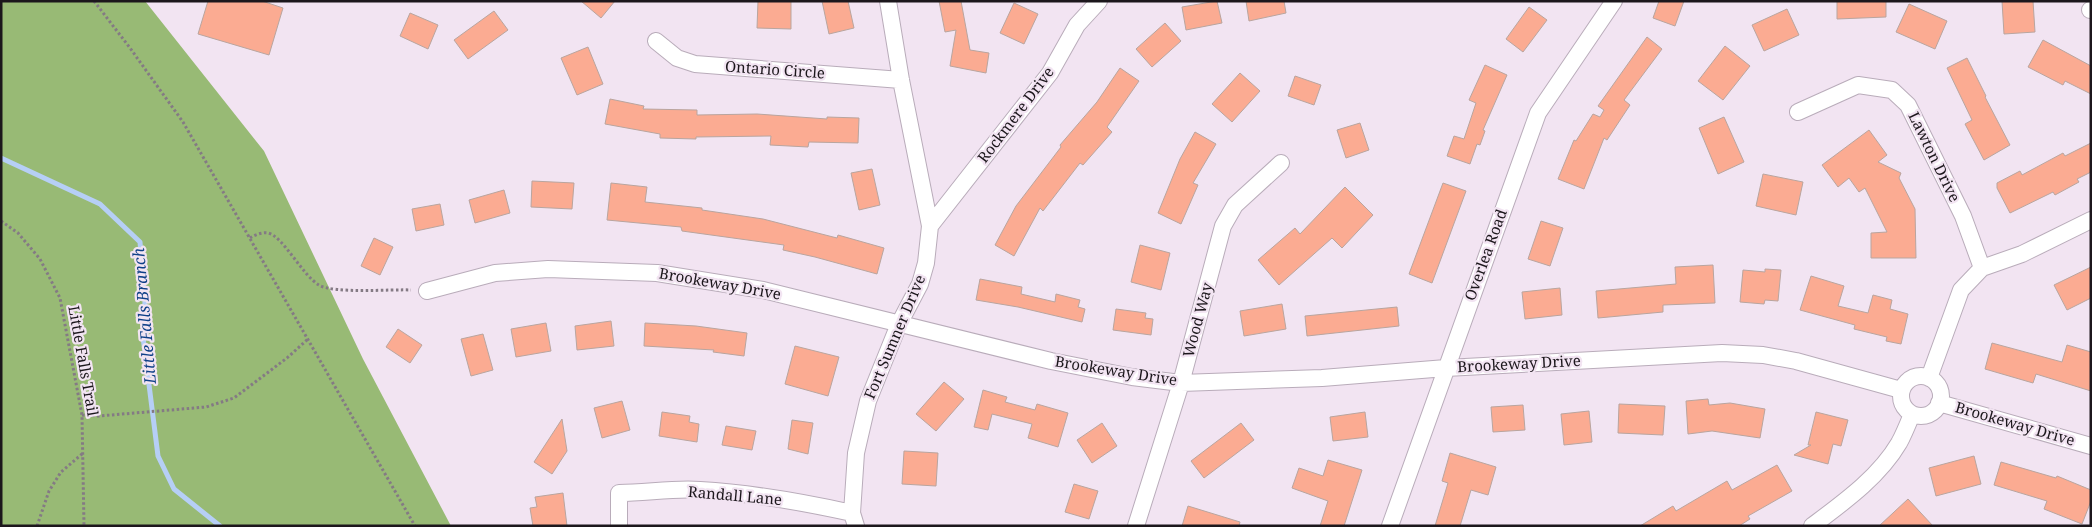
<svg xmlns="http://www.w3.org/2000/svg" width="2092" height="527" font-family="'Noto Serif',serif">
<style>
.forest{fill:#98ba75}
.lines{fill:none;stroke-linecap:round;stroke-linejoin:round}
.stream{stroke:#b6cff6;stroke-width:5}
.building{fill:#fbab92;stroke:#b9a59f}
.minor-casing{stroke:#b9acba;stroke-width:18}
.path{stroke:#847a84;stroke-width:3;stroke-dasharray:2.5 2.5;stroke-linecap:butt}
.minor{stroke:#fff;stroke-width:16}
.labels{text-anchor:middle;stroke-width:4.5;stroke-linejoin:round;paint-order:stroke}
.street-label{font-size:15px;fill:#1c171c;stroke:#f2e4f2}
.water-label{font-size:16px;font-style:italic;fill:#0f4088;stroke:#f2e4f2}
</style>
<rect width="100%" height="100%" fill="#f2e4f2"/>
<path class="forest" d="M1,1H145L264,151L363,359L451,526H1Z"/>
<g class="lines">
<path class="stream" d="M1,158L100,204L140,242L145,301L143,337L158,456L174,489L220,526"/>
</g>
<path class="building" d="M208,1H262L283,8L269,55L198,34Z
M581,1H615L601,18Z
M758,1H791V29L757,28Z
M822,1H848L854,28L829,34Z
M939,1H961L970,50L989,53L986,73L950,66L956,30L945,32Z
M1217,1L1222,23L1186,30L1182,7Z
M1246,1H1284L1286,13L1249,21Z
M1659,1H1684L1675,26L1653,18Z
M1837,1H1886V17L1837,19Z
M2002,1H2033L2035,32L2004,34Z
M1014,3L1038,14L1024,44L1000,33Z
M1909,4L1947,21L1935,49L1896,32Z
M1529,7L1547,20L1523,52L1506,39Z
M1787,9L1799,35L1764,51L1752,25Z
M494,11L508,30L468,59L454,40Z
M410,13L438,25L428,49L400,36Z
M1165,23L1181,41L1152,67L1136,49Z
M1647,37L1662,49L1624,100L1630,105L1607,140L1604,138L1584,189L1558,179L1574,140L1576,141L1593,114L1600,117L1604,110L1598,106Z
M2043,40L2091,66V94L2065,81L2063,85L2028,67Z
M1725,46L1750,66L1723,100L1698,81Z
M588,47L603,84L577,95L561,58Z
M1967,58L1986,96L1985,97L2010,145L1984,160L1965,124L1972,120L1947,68Z
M1485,65L1507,75L1483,130L1485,131L1480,145L1477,144L1470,164L1447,156L1454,136L1464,139L1476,103L1469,100Z
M1120,68L1139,81L1107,127L1112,132L1083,165L1080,163L1043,211L1040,208L1014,256L995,245L1016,206L1061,147L1060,145L1097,102Z
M1240,73L1260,91L1232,122L1212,104Z
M1295,76L1321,85L1314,105L1288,96Z
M610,99L644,106L643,109L697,110V115L757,114L827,119V117L859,118L858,143L809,142L808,147L770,145L771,136L696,137V139L660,138V134L605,124Z
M1724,117L1744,162L1718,174L1699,128Z
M1360,123L1369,150L1346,158L1337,130Z
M1869,130L1887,155L1878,162L1901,173L1899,178L1915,209L1916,258H1871V233L1887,232L1865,188L1859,192L1849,178L1838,187L1822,165Z
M1195,132L1216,144L1193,183L1198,185L1181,224L1158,213L1180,159Z
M2091,143V172L2077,179L2079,182L2055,195L2053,192L2010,213L1997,188V183L2020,171L2022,175L2063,153L2065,156Z
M872,169L880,205L859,210L851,173Z
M1763,174L1803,182L1796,215L1756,206Z
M532,181L574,183L572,209L531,207Z
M611,183L647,187L645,202L702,208V210L763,219L837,238L838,235L884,248L877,274L815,257L783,250L784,245L682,231L681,227L607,220Z
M1443,183L1466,191L1432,283L1409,274Z
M1345,187L1373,215L1342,248L1332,238L1279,285L1258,260L1295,228L1300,234Z
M504,190L510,213L475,223L469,200Z
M440,204L444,225L416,231L412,209Z
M1541,221L1563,228L1550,266L1528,259Z
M374,238L393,247L380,275L361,266Z
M1140,245L1170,253L1161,290L1131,282Z
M1713,265L1715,303L1663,305V312L1598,318L1596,291L1676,284L1675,267Z
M2091,267V298L2067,310L2054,285Z
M1765,269L1781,270L1778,301L1765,300L1764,304L1740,302L1743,270L1765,272Z
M1811,276L1844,286L1838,306L1868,313L1873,295L1892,300L1890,309L1908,314L1901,344L1886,341L1887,337L1854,329L1855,325L1800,310Z
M980,279L1022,287L1021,294L1055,302L1056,294L1080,300L1078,307L1085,309L1082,322L1018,307L976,300Z
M1560,288L1562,315L1525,319L1522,292Z
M1282,304L1286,329L1244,336L1240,311Z
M1397,307L1399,326L1307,336L1305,316Z
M1116,309L1146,313L1145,318L1153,319L1151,335L1113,330Z
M611,321L614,346L577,350L575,326Z
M546,323L551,351L516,357L511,329Z
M645,323L696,326L747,333L744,356L713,352L714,350L644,346Z
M398,329L422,345L410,363L386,347Z
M483,334L493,370L471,376L461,339Z
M1992,343L2062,362L2067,345L2091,352V391L2036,374L2033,383L1985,369Z
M795,346L839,357L828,396L785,384Z
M944,382L964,399L936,431L916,414Z
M983,390L1007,397L1005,402L1035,410L1037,404L1068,413L1058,447L1028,438L1032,424L992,414L988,430L974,427Z
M1708,399L1709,405L1730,403L1765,409L1760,438L1712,431L1688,434L1686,401Z
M622,401L630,430L602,438L594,408Z
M1619,404L1665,406L1663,435L1618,433Z
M1523,405L1525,430L1493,432L1491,407Z
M1589,411L1592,442L1564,445L1561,414Z
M662,412L690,416L689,422L699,424L697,442L659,436Z
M1365,412L1368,437L1333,441L1330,417Z
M1816,412L1848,420L1841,446L1833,444L1828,464L1794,455L1811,445H1808Z
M562,419L567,451L552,474L534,462Z
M792,420L813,423L808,454L788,449Z
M1102,423L1117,446L1092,463L1077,440Z
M1241,423L1254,440L1204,478L1191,461Z
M726,426L756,431L752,450L722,445Z
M904,451L938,453L936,486L902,484Z
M1450,453L1496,467L1488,495L1471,490L1460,526H1435L1448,483L1442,481Z
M1974,456L1981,484L1936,496L1929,468Z
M1328,460L1362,470L1344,526H1320L1328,501L1292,488L1299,468L1323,476Z
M2001,462L2056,478L2057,476L2091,490V501L2082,524L2044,509L2047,501L1994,485Z
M1777,465L1792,491L1748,516L1750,519L1739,526H1640L1673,506L1676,511L1727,481L1732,490Z
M1074,484L1098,491L1089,519L1065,512Z
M563,493L567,526H533L530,508L537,507L535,497Z
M1908,499L1933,526H1879Z
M1188,506L1240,522L1239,526H1182Z"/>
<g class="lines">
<g class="minor-casing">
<path id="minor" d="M2090,10H2091
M656,41L677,58L695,64L901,80
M1798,112L1858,85L1892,90L1908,105L1963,216L1982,268
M930,226L1050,73L1077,25L1099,1
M427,291L495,273L548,269L657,273L763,290L1051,361L1132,377L1181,383L1322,378L1446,368L1722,353L1763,355L1796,361L1901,390
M1901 396a20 20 0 1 1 40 0a20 20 0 1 1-40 0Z
M1929,378L1961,290L1982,268L2022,254L2091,220
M1939,403L2091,446
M619,526V493C646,493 673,488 700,490C751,493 802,502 852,513
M856,526L852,513L856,453L868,401L899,324L920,284L926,263L930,226L901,80L888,1
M1136,526L1181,383L1223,226L1235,205L1281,163
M1390,526L1538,113L1614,1
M1812,526C1844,502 1879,477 1899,443C1904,434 1908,424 1912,414"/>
</g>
<path class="path" d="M94,1L130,48L183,122L415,526
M1,221L18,233L40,259L60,298L82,415L84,526
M250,238C255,235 261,232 268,233C283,236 302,275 319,285C333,294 393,289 411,290
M82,415L99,416L206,407L234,398L287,358L308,339
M37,526L49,491L61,472L82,454"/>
<use href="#minor" class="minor"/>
</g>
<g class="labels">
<g class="street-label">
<text transform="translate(775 70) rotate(4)" y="5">Ontario Circle</text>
<text transform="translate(1016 115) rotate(-53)" y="5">Rockmere Drive</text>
<text transform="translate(1934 157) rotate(64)" y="5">Lawton Drive</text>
<text transform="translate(1486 255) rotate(-70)" y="5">Overlea Road</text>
<text transform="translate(720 284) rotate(10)" y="5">Brookeway Drive</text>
<text transform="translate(1198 320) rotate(-75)" y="5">Wood Way</text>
<text transform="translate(895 337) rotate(-67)" y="5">Fort Sumner Drive</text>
<text transform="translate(83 361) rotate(80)" y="5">Little Falls Trail</text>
<text transform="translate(1519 364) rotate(-3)" y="5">Brookeway Drive</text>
<text transform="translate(1116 371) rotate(9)" y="5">Brookeway Drive</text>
<text transform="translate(2015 424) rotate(16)" y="5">Brookeway Drive</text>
<text transform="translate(735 496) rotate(5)" y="5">Randall Lane</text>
</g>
<g class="water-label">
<text transform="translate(144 316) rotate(-95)" y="6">Little Falls Branch</text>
</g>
</g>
<rect width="2092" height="527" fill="none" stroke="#1c171c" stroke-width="5"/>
</svg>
